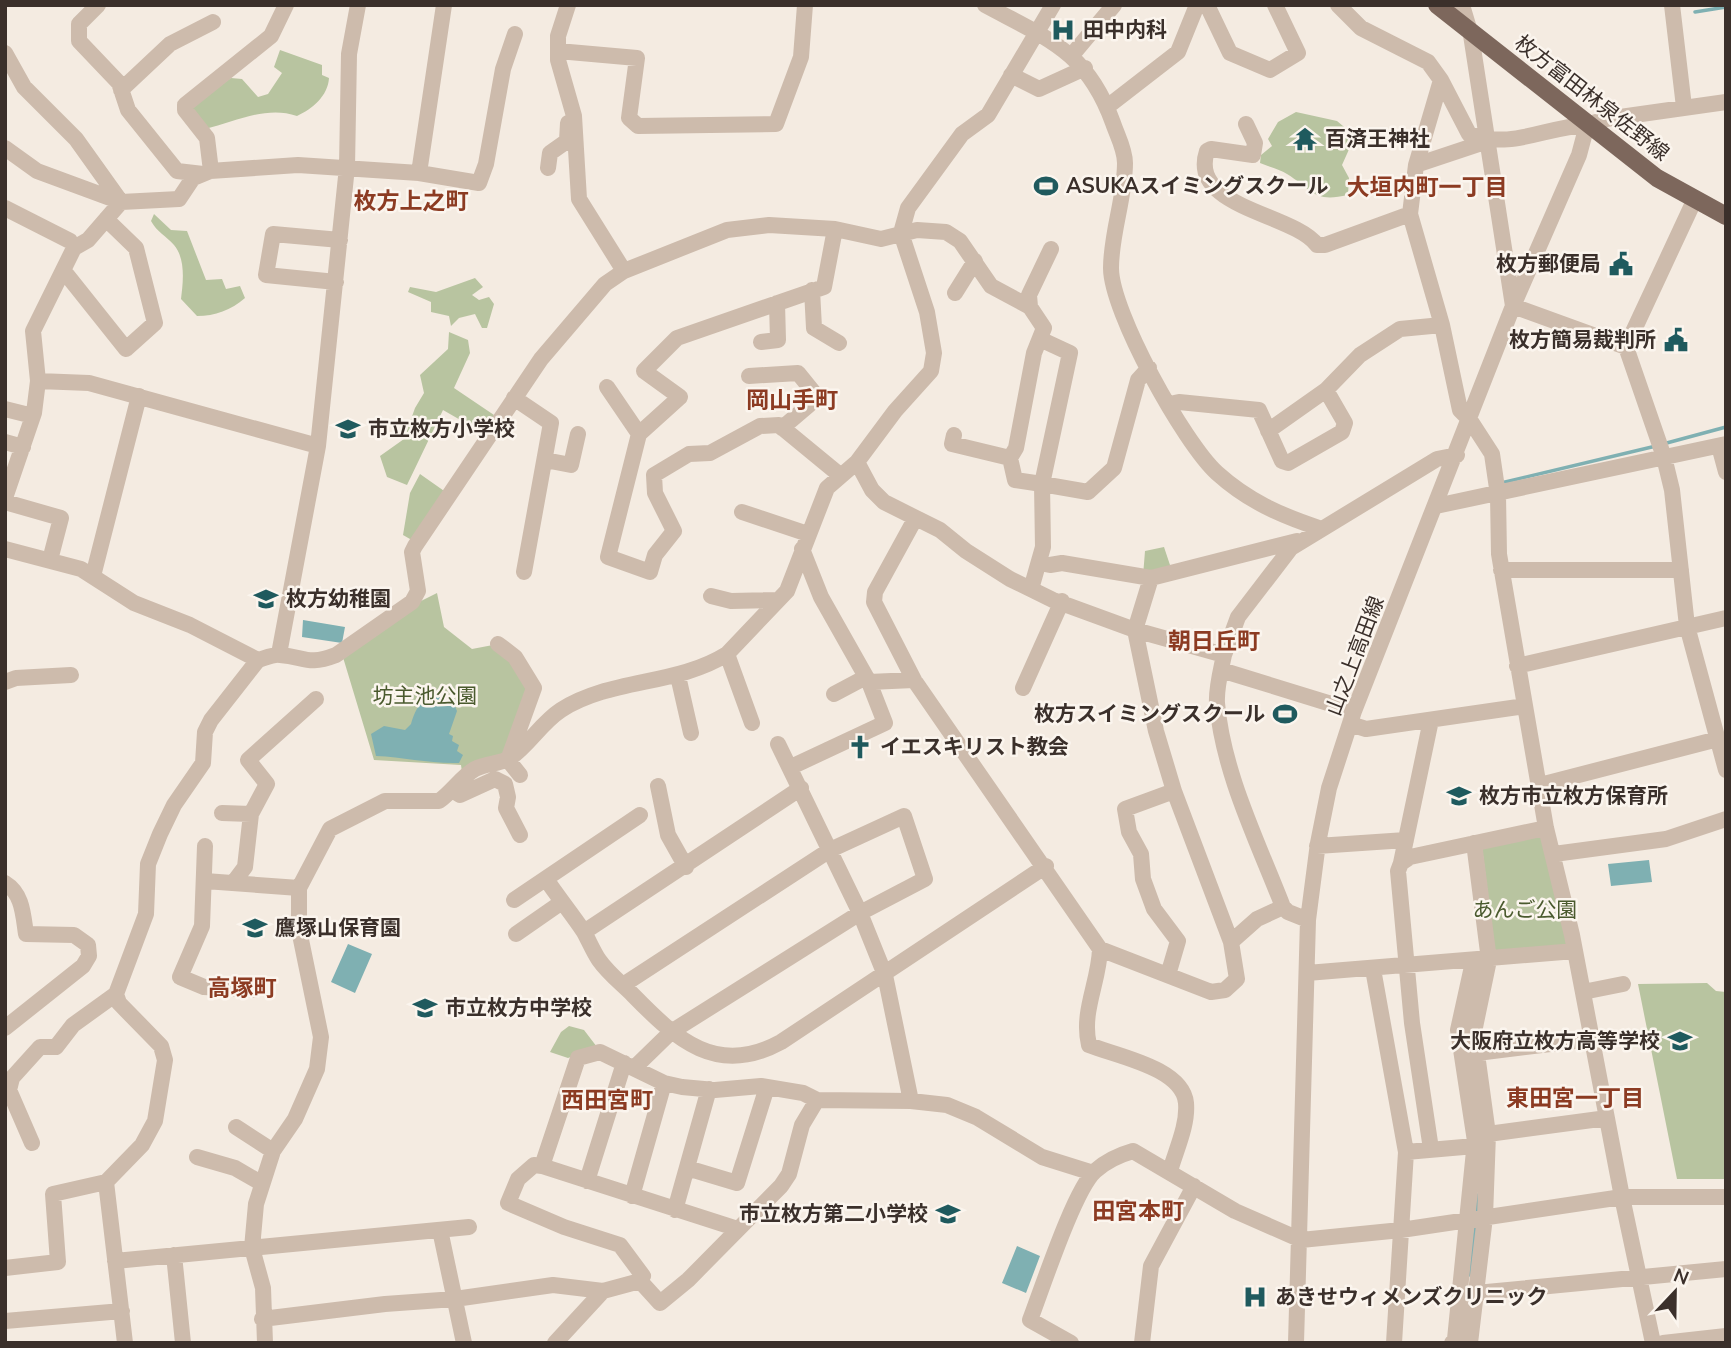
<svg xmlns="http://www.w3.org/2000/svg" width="1731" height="1348" font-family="'Nunito Sans','Noto Sans JP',sans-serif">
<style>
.green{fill:#b8c4a0}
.water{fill:#7fb0b2}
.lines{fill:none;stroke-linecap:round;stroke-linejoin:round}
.stream{stroke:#7fb0b2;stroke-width:3.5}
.minor{stroke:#cdbbac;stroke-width:16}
.major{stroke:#7d675c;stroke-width:18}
.labels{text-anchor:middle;stroke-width:5;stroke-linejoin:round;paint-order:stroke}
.poi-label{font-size:21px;font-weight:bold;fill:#3b302b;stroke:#fbf5ee;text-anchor:start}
.street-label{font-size:21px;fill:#3b302b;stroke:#fbf5ee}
.park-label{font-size:21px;fill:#4a5a2e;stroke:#fbf5ee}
.neighbourhood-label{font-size:23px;font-weight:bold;fill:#8c3b22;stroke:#fbf5ee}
</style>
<rect width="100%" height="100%" fill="#f4ebe1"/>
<path class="green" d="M280,50L322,65V75L329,78C328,96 312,109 297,116C266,105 236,122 205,129L188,108L231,78L242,79L258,97L268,94L282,73L274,67Z
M1296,112L1337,121L1355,136L1342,165L1349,178L1348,195C1313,203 1313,190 1287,174C1279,169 1269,167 1260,163L1261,155L1272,146L1268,139L1278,122Z
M154,214L171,230L187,231L206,280L222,279L226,289L240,286L245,298C231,310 215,316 197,316L181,299C183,283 186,259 174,245C166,236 157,232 151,221Z
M475,278L483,287L472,295L479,300L489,297L494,304L487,328H482L475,314L459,318L451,326L449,316L431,312V302L408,292L410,287L436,292Z
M449,332L468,340L470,353L454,388L494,415L483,433L443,410L407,485L387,477L380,456L404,439L415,408L424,393L420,375L448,349Z
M420,474L447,493L417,543L403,535L410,493Z
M1164,547L1172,571L1143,576L1145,551Z
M437,593L444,627L472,649L493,645L513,663L529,690L504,754L462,772L461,765L374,760L342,654L415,604Z
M1543,833L1570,947L1495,952L1482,847Z
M1707,983L1716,991L1726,992V1179H1677L1638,984Z
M569,1026L584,1030L597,1047L568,1058L550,1052L561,1032Z"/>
<path class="water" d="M303,620L345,627L342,643L302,637Z
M442,697L453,702L457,711L449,734L453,736L452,741L459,745L457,751L463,755L459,763C430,764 404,757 376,756L371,734L384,726L405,730L411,724C416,707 422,696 442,697Z
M1649,860L1652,882L1611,886L1608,864Z
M348,944L372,954L355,993L331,982Z
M1017,1246L1040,1256L1026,1293L1002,1283Z"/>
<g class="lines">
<path class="stream" d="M1695,12L1726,7
M1663,444L1726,427
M1501,483L1656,446
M1476,1215L1478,1195
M1470,1275L1476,1223"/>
<path class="minor" d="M98,5L79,24V41L119,83L128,110L177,171L203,174
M568,5L558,36V60L574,116L579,199L624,271
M985,5C1048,39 1087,51 1113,123C1117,135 1125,149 1125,163C1125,198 1111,233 1111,268C1111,312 1184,443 1217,473C1248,501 1280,515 1319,528
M1207,5L1230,53L1270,70L1298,53L1275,5
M1338,5L1361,28L1428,62L1441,80L1469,134C1512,150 1544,127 1587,125
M1672,5L1684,107
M558,51L637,58L629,118L638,126L776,124L801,57L805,5
M5,53L24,87L76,139L121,202
M1072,55L1114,5
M1011,75L1039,89L1085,68
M1441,80L1416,165L1410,214L1442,325L1460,410L1470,420L1492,454L1498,495L1499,554L1546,828L1572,935L1622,1197L1653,1343
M121,90L170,44L213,22
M1726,102L1606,119L1587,125L1579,155L1513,306L1626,347L1664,457L1672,490L1687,626L1726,770
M1107,107L1178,52L1197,5
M1246,124L1255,143L1253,155L1211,149L1207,151C1188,208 1293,213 1317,245H1325L1410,214
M5,148L37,171L121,202L179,199L193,178L210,171L298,165L419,173L479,183L486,164L503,69L515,34
M1416,165L1488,141
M548,168L550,153L567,141L568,123
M211,171L207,138L185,110V105L271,36L286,5
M419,173L444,5
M5,208L70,241L74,248
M835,229L824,287L677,338L644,371L680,397L639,434L608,557L650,572L655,555L674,531L655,493L654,475L689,454L710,453L760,426L779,425L841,476
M63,270L126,349L155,323L136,248L106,219
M336,282L266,275L273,234L340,240
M812,290L814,328L839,343
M955,293L975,261
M1030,307L1029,295L1051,249
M1042,340L1070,353L1042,484L1088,492L1114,468L1138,380L1149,368
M761,342L778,340L777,303
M1626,347L1694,201
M749,376L798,373L815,394L809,405L782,428
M38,381L89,383L318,446
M607,387L639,434
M514,398L551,423L524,572
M1170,404L1179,402L1259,410L1282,461L1288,463L1342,432L1345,423L1326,390
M5,409L33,416
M1268,431L1326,390L1360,355L1400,329L1442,325
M954,435L952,444L1010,458
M5,442L23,447
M1719,446L1726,472
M545,460L571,465L578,434
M857,462L872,490L884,502L940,530L966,551L1010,579L1053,600L1135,630L1224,655L1238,617L1291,548L1437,459L1457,455
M5,498L34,413L38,381L33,331L74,248L88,240L121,202
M5,502L61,518L50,560
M1436,506L1726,444
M742,512L808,534
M915,519L875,592L874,602L914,680L1100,949C1099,982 1081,1012 1089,1045C1117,1056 1183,1068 1186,1103C1188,1125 1176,1150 1170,1171
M5,549L81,569L134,603L190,625L258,660C265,658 274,654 280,655C306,657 307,666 336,655L412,602L418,591L412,552L415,546L541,359L605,284L624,271L727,230L769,225L835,229L881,239L917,230L946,232L960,241L991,286L1030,307L1044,328L1034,353L1016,448L1010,458L1015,480L1042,484L1043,547L1031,589
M802,549L821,597L869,682L914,680
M1040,563L1050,565L1062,563L1151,578L1297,541
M1501,570H1681
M93,576L139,396
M711,596L731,601L778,600
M498,644L515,657L534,688L508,760L520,775
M279,654L318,446L347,167L349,54L358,5
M727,654L752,723
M1224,655C1221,670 1216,688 1217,703C1223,773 1258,842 1283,907L1288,912L1308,920
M1517,666L1726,618
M1221,670L1354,711
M678,676L691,733
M5,682L16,678L71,675
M1023,688L1062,601
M834,694L866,677
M1350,724L1366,729L1525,706
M778,744L860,913L885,975L911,1101
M791,767L885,723L869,682
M1540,785L1718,739
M658,786L668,835L686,867
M452,790L460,795L495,779L505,784L508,797L506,808L520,835
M222,813L251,814
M205,846L202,926L180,977L204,987L254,990
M1317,846L1406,840
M1554,854L1666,839L1726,819
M1401,863L1431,720
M546,879C558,897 572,914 584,932C589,941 593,951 599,960C608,973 622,984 633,995C677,1040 717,1077 781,1042L1046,866
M205,881L299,888
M5,883C23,894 23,915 26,934L74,935L88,945L89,956L83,966L5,1028
M233,883L245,867L251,814L267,784L248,760L316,699
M514,900L640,815
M584,932L801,788
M516,934L562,902
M1231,942L1257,919L1283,907
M1100,949L1211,992L1225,990L1237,979L1231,942L1174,791L1156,731L1135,630L1151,578
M1373,969L1406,1152L1394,1343
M1307,973L1575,951
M1168,975L1178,941L1154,909L1143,879L1141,854L1129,832L1125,809L1174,791
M623,985L830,850L904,816L925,879L860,913L671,1032L634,1068
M1583,992L1623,984
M1477,1053L1592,1039
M236,1127L273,1151
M1488,1134L1607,1118
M32,1143L9,1090L12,1078L40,1047H56L73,1025L116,994
M1431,1149L1412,1023L1398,871L1401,863L1410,857L1546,828
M1406,1152L1475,1146
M197,1157L235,1168L261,1183
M542,1166L534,1165L518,1179L508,1203L564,1227L620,1245L643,1276L640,1281
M687,1168L737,1183L767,1087
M587,1181L624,1063
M106,1182L125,1343
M632,1196L664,1083
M675,1210L709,1089
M738,1229L542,1166L578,1058L600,1052L664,1083L682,1087L715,1090L761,1086L803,1093L817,1100L911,1101L947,1105L976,1117L1042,1157L1093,1173
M440,1230L464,1343
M174,1255L183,1343
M115,1261L469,1227
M5,1268L58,1262L53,1194L106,1182L142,1145L155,1121L165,1060L161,1046L119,1003L116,994L146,914L148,864L160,834L174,805L203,763L205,732L211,720L258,660
M1476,1293L1726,1269
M262,1319L385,1304L455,1299L553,1285L603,1291
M5,1321L122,1311
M265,1343L263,1288L252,1248L256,1204L273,1151L295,1119L317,1069L321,1037L299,930V888L330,829L385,801H439C452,792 461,777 475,769C486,763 501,764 510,758C529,745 541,723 561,710C611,678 676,686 727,654L787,591L827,488L857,462L895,411L931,371L934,353L927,312L901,233L908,208L962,134L988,115L1053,5
M555,1343L603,1291L640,1281L660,1303L688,1280L781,1186L789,1174L802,1125L817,1100
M1071,1343L1030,1320C1042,1289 1074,1190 1095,1171C1106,1161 1119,1155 1133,1151L1235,1211L1301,1240L1401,1230L1622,1197H1726
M1142,1343L1151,1266L1194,1186
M1296,1343L1308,920L1318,843L1329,788L1354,711L1513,306L1471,35L1462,5
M1452,1343L1455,1339L1475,1141L1458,1030L1473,962
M1470,1343L1485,1217L1488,1134L1474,1032L1489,960L1474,843
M1663,1343L1726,1336"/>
<path class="major" d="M1437,5L1657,178L1726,216"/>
</g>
<defs>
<g id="hospital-bare" transform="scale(1.89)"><path d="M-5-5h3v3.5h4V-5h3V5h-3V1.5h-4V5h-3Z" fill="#1f5a5e" stroke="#fbf5ee" stroke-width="2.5" paint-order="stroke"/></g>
<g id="temple-bare" transform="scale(1.89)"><path d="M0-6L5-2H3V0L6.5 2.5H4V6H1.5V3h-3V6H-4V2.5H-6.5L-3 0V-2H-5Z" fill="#1f5a5e" stroke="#fbf5ee" stroke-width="2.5" paint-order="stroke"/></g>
<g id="stadium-bare" transform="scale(1.89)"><path d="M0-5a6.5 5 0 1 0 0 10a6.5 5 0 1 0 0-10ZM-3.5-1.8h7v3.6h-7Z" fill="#1f5a5e" stroke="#fbf5ee" stroke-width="2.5" paint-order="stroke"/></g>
<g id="civic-bare" transform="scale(1.89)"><path d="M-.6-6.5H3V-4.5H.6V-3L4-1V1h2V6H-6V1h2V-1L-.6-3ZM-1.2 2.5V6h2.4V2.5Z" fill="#1f5a5e" stroke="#fbf5ee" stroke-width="2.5" paint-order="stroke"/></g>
<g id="school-bare" transform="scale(1.89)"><path d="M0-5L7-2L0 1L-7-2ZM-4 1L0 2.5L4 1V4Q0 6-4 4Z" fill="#1f5a5e" stroke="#fbf5ee" stroke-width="2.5" paint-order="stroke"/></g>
<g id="church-bare" transform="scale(1.89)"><path d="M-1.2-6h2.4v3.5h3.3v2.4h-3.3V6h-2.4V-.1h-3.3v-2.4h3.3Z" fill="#1f5a5e" stroke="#fbf5ee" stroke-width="2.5" paint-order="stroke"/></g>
</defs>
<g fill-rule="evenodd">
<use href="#hospital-bare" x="1063" y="30"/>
<use href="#temple-bare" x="1305" y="139"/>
<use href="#stadium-bare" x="1046" y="186"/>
<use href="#civic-bare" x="1621" y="264"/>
<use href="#civic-bare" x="1676" y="340"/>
<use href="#school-bare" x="348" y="429"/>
<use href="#school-bare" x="266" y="599"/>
<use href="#stadium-bare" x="1285" y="714"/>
<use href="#church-bare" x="860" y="747"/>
<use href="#school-bare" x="1459" y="796"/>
<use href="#school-bare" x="255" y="928"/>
<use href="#school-bare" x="425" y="1008"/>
<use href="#school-bare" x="1680" y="1041"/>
<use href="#school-bare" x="948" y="1214"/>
<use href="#hospital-bare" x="1255" y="1297"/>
</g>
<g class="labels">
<g class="poi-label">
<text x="1083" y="37">田中内科</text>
<text x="1325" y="146">百済王神社</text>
<text x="1066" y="193">ASUKAスイミングスクール</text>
<text x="1601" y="271" text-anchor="end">枚方郵便局</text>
<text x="1656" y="347" text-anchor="end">枚方簡易裁判所</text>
<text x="368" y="436">市立枚方小学校</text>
<text x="286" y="606">枚方幼稚園</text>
<text x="1265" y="721" text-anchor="end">枚方スイミングスクール</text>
<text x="880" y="754">イエスキリスト教会</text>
<text x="1479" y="803">枚方市立枚方保育所</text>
<text x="275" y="935">鷹塚山保育園</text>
<text x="445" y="1015">市立枚方中学校</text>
<text x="1660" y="1048" text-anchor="end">大阪府立枚方高等学校</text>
<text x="928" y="1221" text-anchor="end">市立枚方第二小学校</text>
<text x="1275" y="1304">あきせウィメンズクリニック</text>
</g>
<g class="street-label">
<text transform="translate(1592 98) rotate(38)" y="7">枚方富田林泉佐野線</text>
<text transform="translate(1355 656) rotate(-69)" y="7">山之上高田線</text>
</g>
<g class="park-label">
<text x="425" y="703">坊主池公園</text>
<text x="1525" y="917">あんご公園</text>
</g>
<g class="neighbourhood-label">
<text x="1427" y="195">大垣内町一丁目</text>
<text x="411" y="209">枚方上之町</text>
<text x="792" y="408">岡山手町</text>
<text x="1214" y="649">朝日丘町</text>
<text x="242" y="996">高塚町</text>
<text x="1575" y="1106">東田宮一丁目</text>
<text x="607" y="1108">西田宮町</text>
<text x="1138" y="1219">田宮本町</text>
</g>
</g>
<rect width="1731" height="1348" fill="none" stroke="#3b302b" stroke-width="14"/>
<g transform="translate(1675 1292) rotate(22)" stroke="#fbf5ee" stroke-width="5" paint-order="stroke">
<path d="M0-5L12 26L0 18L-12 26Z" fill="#3b302b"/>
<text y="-10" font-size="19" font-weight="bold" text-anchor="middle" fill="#3b302b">N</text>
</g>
</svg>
